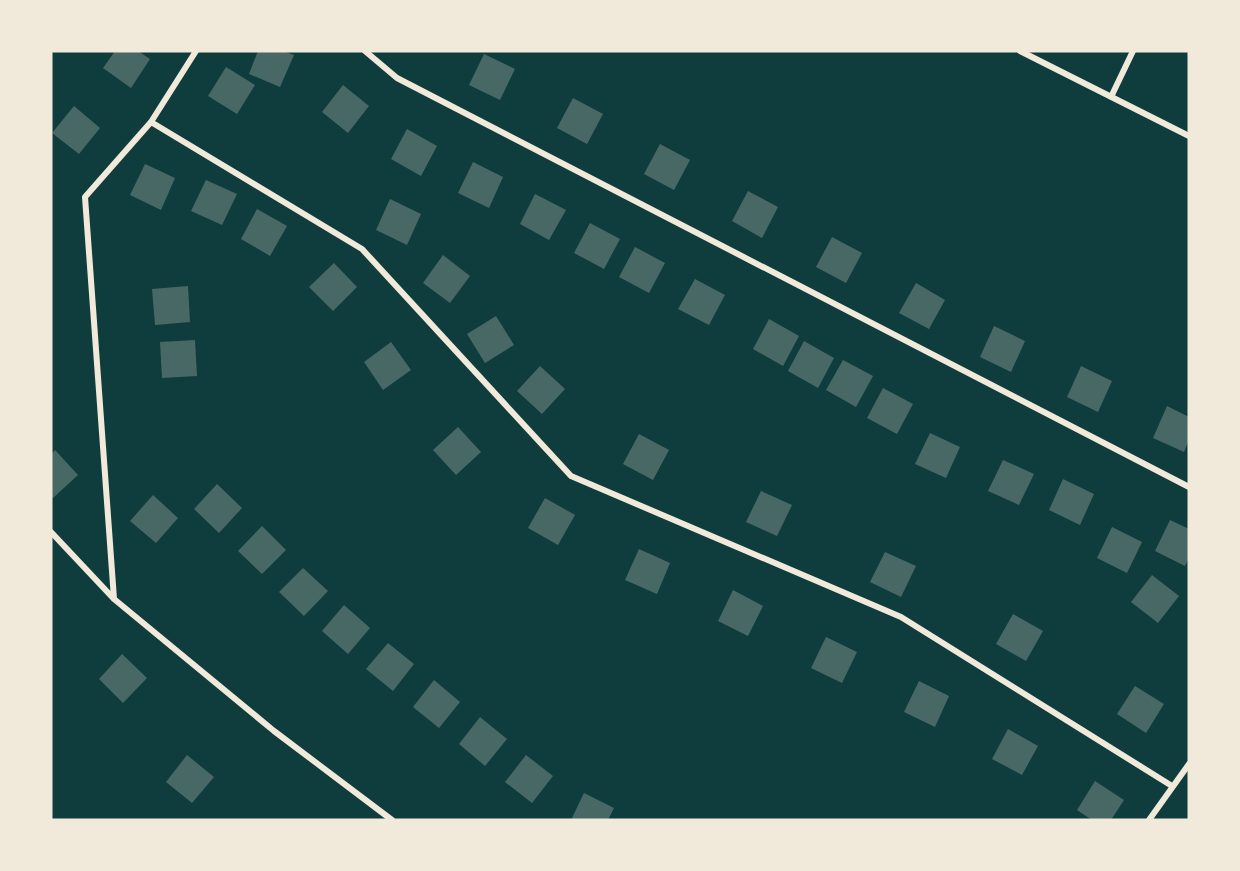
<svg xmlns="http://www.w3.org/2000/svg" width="1240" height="871" font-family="Commissioner,sans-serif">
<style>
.building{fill:#486865}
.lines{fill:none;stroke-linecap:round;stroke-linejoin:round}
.minor{stroke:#f1e9da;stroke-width:6}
</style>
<rect width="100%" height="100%" fill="#0f3d3e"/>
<path class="building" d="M115,51H138L150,59L131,88L103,68Z
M258,51H283L294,55L280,87L249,74Z
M484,54L515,69L500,100L469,85Z
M226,67L255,85L237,114L208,96Z
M343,85L369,106L348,133L322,112Z
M573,98L603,114L587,144L557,128Z
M74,106L100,128L79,154L52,133Z
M407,129L437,146L421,176L391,159Z
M660,144L690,160L674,190L644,174Z
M473,162L503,177L489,208L458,193Z
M145,164L175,178L161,210L130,195Z
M206,180L237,194L222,225L191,211Z
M748,191L778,207L762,238L732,221Z
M535,194L566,210L549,240L520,224Z
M390,199L421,214L407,245L376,230Z
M257,209L287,226L270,256L241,239Z
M590,223L620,239L604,269L574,253Z
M832,237L862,253L846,283L816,267Z
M635,247L665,263L649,293L619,277Z
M443,255L470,276L450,303L423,283Z
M334,263L357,287L333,311L309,287Z
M695,279L725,295L709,325L678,309Z
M916,283L945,300L929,329L899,313Z
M188,286L190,322L155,325L152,289Z
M496,316L514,345L485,363L467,334Z
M769,319L799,336L783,366L753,349Z
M994,326L1025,341L1011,372L980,357Z
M195,340L197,376L162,378L160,342Z
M804,341L834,358L818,388L788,371Z
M391,342L411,370L383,390L364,362Z
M843,360L873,376L856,407L826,390Z
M540,366L565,389L542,414L517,391Z
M1081,366L1112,381L1098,412L1067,397Z
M883,388L913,404L897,434L867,418Z
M1167,406L1189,417V440L1184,452L1153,438Z
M458,427L481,452L456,475L433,450Z
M930,433L960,447L946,478L915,464Z
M639,434L669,450L653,480L623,464Z
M55,450L78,475L53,498L51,496V454Z
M1003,460L1034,474L1019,505L988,491Z
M1063,479L1094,494L1080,525L1049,510Z
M217,484L242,508L219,533L194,509Z
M761,491L792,505L777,536L746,522Z
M153,495L178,518L156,543L130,521Z
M545,498L575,515L558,545L528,528Z
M1170,520L1189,529V558L1185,566L1155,551Z
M262,526L286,550L262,574L238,551Z
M1112,527L1142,542L1127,573L1097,558Z
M639,549L670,563L657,594L625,580Z
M885,552L916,566L901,597L870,582Z
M303,568L328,591L304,616L279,592Z
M1152,575L1179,596L1158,623L1131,602Z
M733,590L763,606L748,636L718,621Z
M344,605L370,628L348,654L322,631Z
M1013,614L1043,631L1026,661L996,644Z
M826,637L857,652L842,683L811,668Z
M388,643L414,664L393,691L366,669Z
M122,654L147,678L123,703L99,679Z
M434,680L460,702L439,728L413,707Z
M919,681L949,696L935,727L904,712Z
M1135,686L1164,704L1146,733L1117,714Z
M480,717L507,739L485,766L459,744Z
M1008,729L1038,746L1022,775L992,759Z
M187,755L214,777L192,803L166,782Z
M526,755L553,776L532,803L505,782Z
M1095,781L1124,800L1111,820H1092L1077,810Z
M584,793L614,808L608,820H571Z"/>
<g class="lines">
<path class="minor" d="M365,51L397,78L1189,487
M1020,51L1189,136
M1111,97L1133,51
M151,122L362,249L571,476L901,617L1172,786
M51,532L114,599L274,731L392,820
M114,599L85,197L151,122L196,51
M1149,820L1189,764"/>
</g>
<rect width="1240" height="871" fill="none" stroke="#f1e9da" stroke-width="105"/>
</svg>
